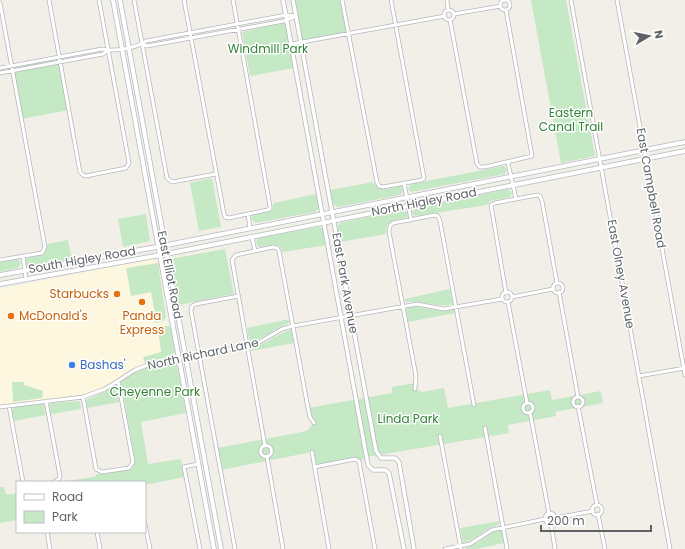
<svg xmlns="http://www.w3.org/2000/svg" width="685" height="549" font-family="Poppins,sans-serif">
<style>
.commercial{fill:#fef7e0}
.green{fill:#c5e8c5}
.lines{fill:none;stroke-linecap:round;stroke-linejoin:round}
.minor-casing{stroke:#b5b8bc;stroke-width:4.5}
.tertiary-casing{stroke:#b5b8bc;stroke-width:5}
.secondary-casing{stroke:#b6babf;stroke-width:5.5}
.minor{stroke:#fff;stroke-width:3}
.tertiary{stroke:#fff;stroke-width:3.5}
.secondary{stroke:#fff;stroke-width:4}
.food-dot{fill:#e8710a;stroke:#fff;stroke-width:1.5}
.shop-dot{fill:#3f7fe0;stroke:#fff;stroke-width:1.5}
.labels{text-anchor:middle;stroke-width:3;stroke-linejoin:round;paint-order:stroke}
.park-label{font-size:12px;fill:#348238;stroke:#fff}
.street-label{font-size:12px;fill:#5f6368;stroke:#fff}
.food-label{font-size:12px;fill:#c56008;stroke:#fff;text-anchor:end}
.shop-label{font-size:12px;fill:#366cbe;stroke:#fff;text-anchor:start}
</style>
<rect width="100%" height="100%" fill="#f1efe8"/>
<path class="commercial" d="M152,259L158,262L166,317L175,352L174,355L145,363L101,388L89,392L78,395L0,405V289Z"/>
<path class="green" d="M293,0H342L349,34L301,43Z
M531,0H566L595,156L561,163Z
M283,23L286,25L294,68L250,76L242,32Z
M59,59L69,110L21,119L12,68Z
M504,166L507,169L505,174L411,192L408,189L411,184Z
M212,178L221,227L199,231L190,183Z
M373,182C381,192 388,189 400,186L402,187L403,192L400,195L338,207L333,204L330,190Z
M508,189L512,193L510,197L491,201L487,205L415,216L412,213L415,208Z
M316,194L319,208L315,212L255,223L251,219L253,215L272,210L274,203Z
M403,210L407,212L408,217L392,221L387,225L386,234L340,242L337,226L340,223Z
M146,214L150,241L123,247L118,219Z
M319,227L324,229L326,245L283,252L280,246L274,245L259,247L257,245L256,242L258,238Z
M68,240L72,259L26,267L25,258L44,254L48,244Z
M225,249L234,294L179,305L171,259Z
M18,259L21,263L18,268L0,272V262Z
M158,263L166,317L164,321L157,323L153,321L156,319L151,292L131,296L126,268Z
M450,289L453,305C436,307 422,300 405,302V299Z
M412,306L443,311L454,309L455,313L408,322L406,307Z
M290,319L289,323C275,329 264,338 250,342L247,328Z
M160,326H169L171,328L175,352L171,356L145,363L143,357L161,352L158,328Z
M292,329L294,343L251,351V348C267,344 276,334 292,329Z
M171,361L177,364L186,413L141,422L148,464L181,459L184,477L145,485V482H59L94,477L97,474H106L133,468L135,460L121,382L138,370Z
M12,382H24V385L43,391L42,398L13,402Z
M416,383L415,389L422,392L444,388L448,408L550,390L552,400L601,391L603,403L555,412L556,416L508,425L509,433L367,457L359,461L355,459L314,467L312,452L221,470L217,448L307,431L314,423L310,417L308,408L392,393V387Z
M115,387L117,389L119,402L87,408L86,400Z
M80,401L81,409L51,414L49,406L51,403Z
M42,403L44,405L46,415L14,421L12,410L14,407Z
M0,487H4L6,495L17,493V520L0,523Z
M500,521L498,525C485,529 476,539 463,543L460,528Z
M502,530L504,543L476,549H464L479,542L493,532Z"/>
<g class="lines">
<g class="minor-casing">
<path id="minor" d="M49,0L80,172L83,175L86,176L126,168L129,163L99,0
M134,0L167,178L172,182L216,174
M184,0L224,214L225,217L229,218L267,210L270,209V206L233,0
M342,0L377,182L379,186L383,187L422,180L424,178L391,0
M447,0L448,10
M571,0L670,549
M617,0L685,375
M500 5a5 5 0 1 1 10 0a5 5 0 1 1-10 0Z
M0,3L45,247L42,253L0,260
M444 15a5 5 0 1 1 10 0a5 5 0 1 1-10 0Z
M454,14L501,6
M450,20L477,164L480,167H485L532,156L506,10
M142,44L147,46L284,21L296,16
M291,44L445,16
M0,68L102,49C114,52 137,48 146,41L286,15L296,16
M0,73L103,54L108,50
M508,163L516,199
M404,183L411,220
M248,214L250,228
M252,237L255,251
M23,257L26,279
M553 288a5 5 0 1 1 10 0a5 5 0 1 1-10 0Z
M559,292L578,397
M502 297a5 5 0 1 1 10 0a5 5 0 1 1-10 0Z
M506,293L491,205L495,203L537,195L540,196L542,201L557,283
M512,297L553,289
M508,302L527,403
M639,376L685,368
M415,389L416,376L389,232L390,226L393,223L435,215L438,216L440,221L474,405
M83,397L96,469L102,472L129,468L133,462L118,381
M573 402a5 5 0 1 1 10 0a5 5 0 1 1-10 0Z
M46,401L60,476L59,479L54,482
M523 408a5 5 0 1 1 10 0a5 5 0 1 1-10 0Z
M9,406L23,482
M578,406L597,505
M0,407L83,397L105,389L135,370L150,364L256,344L282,329L293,326L417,304L444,309L502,299
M530,412L549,514
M485,428L507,549
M440,436L461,549
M260.5 451a5.5 5.5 0 1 1 11 0a5.5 5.5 0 1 1-11 0Z
M265,446L232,260L236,255L273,247L277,248L279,251L308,408L310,417L314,423
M312,452L329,549
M267,457L283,549
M198,464L184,467L200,549
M314,467L355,459L359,461L375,549
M592 510a5 5 0 1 1 10 0a5 5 0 1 1-10 0Z
M545 518a5 5 0 1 1 10 0a5 5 0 1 1-10 0Z
M598,514L605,549
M555,518L593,511
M551,523L555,549
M145,524L150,549
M47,532L50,549
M97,532L100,549
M235,549L191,311L192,306L196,304L239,296
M445,549L470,544L492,530L545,519"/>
</g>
<g class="tertiary-casing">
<path id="tertiary" d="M283,0L368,465L373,470H385L389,473L404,549
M293,0L376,451L381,458H395L399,462L414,549"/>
</g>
<g class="secondary-casing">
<path id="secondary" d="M113,0L214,549
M120,0L221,549
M0,275L162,246L685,142
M0,284L171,253L685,151"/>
</g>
<use href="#minor" class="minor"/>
<use href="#tertiary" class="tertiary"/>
<use href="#secondary" class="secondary"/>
</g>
<g class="food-dot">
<circle cx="117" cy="294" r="4"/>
<circle cx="142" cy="302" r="4"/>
<circle cx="11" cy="316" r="4"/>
</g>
<circle class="shop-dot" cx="72" cy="365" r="4"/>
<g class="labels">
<g class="park-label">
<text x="268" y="53">Windmill Park</text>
<text x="571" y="117">Eastern<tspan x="571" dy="14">Canal Trail</tspan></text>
<text x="155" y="396">Cheyenne Park</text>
<text x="408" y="423">Linda Park</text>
</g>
<g class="street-label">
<text transform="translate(651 188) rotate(80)" y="4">East Campbell Road</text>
<text transform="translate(424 202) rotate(-11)" y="4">North Higley Road</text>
<text transform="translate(82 260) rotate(-10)" y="4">South Higley Road</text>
<text transform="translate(621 274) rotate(80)" y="4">East Olney Avenue</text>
<text transform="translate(170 275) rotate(79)" y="4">East Elliot Road</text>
<text transform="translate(345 283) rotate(80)" y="4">East Park Avenue</text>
<text transform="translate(203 354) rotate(-12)" y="4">North Richard Lane</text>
</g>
<g class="food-label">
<text x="109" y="298">Starbucks</text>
<text x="19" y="320" text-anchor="start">McDonald's</text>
<text x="142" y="320" text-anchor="middle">Panda<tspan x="142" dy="14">Express</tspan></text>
</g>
<g class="shop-label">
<text x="80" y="369">Bashas'</text>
</g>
</g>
<rect x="16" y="481" width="130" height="52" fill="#ffffff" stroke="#bfc1c3"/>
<rect x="24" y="494" width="20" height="6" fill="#ffffff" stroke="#bfc1c3"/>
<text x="52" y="501" font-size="12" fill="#5f6368">Road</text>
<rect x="24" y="511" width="20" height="12" fill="#c5e8c5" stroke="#bfc1c3"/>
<text x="52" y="521" font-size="12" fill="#5f6368">Park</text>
<g transform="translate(649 36) rotate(80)" stroke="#ffffff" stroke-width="3" paint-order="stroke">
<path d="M0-3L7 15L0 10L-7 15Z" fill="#5f6368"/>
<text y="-6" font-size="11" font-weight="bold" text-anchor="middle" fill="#5f6368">N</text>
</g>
<path d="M541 525v6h110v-6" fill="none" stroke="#5f6368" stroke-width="2"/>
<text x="547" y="525" font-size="12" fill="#5f6368" stroke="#ffffff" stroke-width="3" paint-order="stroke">200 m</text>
</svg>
